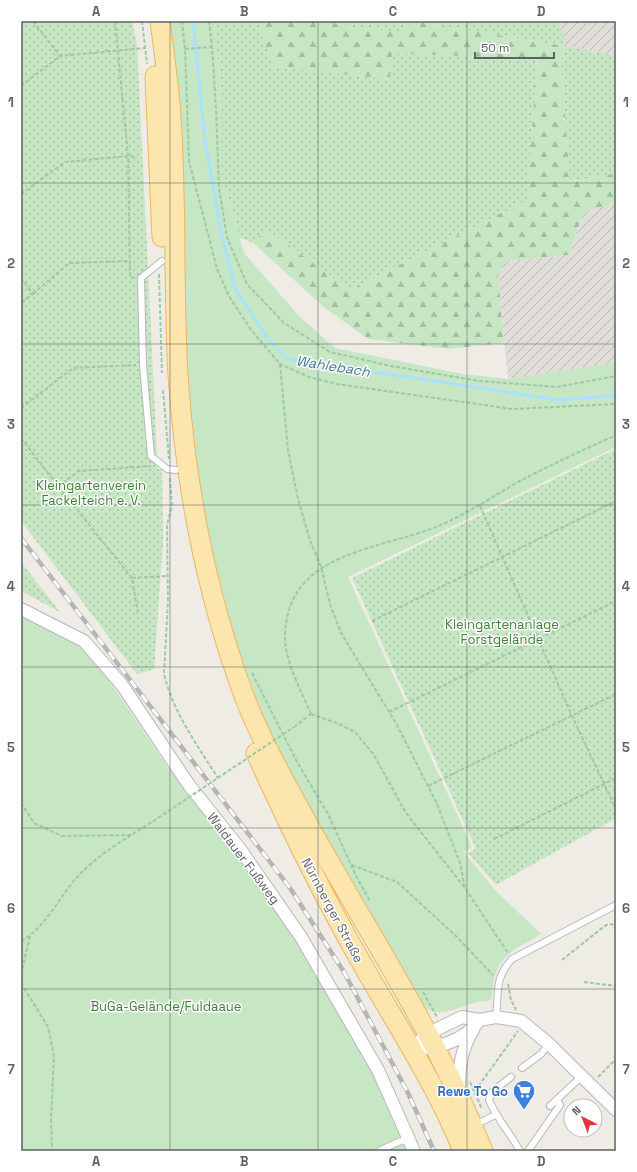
<svg xmlns="http://www.w3.org/2000/svg" width="637" height="1172" font-family="'Space Grotesk',sans-serif">
<style>
.industrial{fill:url(#industrial-furrows)}
.grass{fill:url(#grass-dots)}
.forest{fill:url(#forest-firs)}
.park{fill:#c7e6c3}
.lines{fill:none;stroke-linecap:round;stroke-linejoin:round}
.stream{stroke:#a8e2fd;stroke-width:3}
.service-casing{stroke:#b6b8bc;stroke-width:8}
.minor-casing{stroke:#b6b8bc;stroke-width:14}
.primary-casing{stroke:#eeb560;stroke-width:21}
.path{stroke:#9dc9a4;stroke-width:2;stroke-dasharray:4 2;stroke-linecap:butt}
.service{stroke:#fff;stroke-width:6}
.minor{stroke:#fff;stroke-width:12}
.primary{stroke:#fde6ad;stroke-width:19}
.rail-casing{stroke:#b4b5b5;stroke-width:4.5}
.rail{stroke:#fff;stroke-width:3;stroke-dasharray:9;stroke-linecap:butt}
.path-bridge{stroke:#9dc9a4;stroke-width:2;stroke-dasharray:4 2;stroke-linecap:butt}
.grid{fill:none;stroke:#5d6265;stroke-width:1;stroke-opacity:0.55}
.labels{text-anchor:middle;stroke-width:3;stroke-linejoin:round;paint-order:stroke}
.park-label{font-size:13px;fill:#3d8337;stroke:#fff}
.street-label{font-size:13px;fill:#5d6265;stroke:#fff}
.shop-label{font-size:13px;font-weight:bold;fill:#366cbe;stroke:#fff;text-anchor:end}
.water-label{font-size:14px;font-style:italic;fill:#3f789e;stroke:#fff}
.neatline{fill:none;stroke:#5d6265;stroke-width:1.5}
.grid-label{font-size:13px;text-anchor:middle;font-weight:bold;fill:#5d6265}
</style>
<defs>
<pattern id="industrial-furrows" width="10" height="10" patternUnits="userSpaceOnUse"><rect width="10" height="10" fill="#e1deda"/><path d="M-1 1l2-2M0 10L10 0M9 11l2-2" fill="none" stroke="#bab7b4"/></pattern>
<pattern id="grass-dots" width="8" height="8" patternUnits="userSpaceOnUse"><rect width="8" height="8" fill="#c7e6c3"/><path d="M2 2h.1M6 6h.1" fill="none" stroke="#a5bea2" stroke-width="1.8" stroke-linecap="round"/></pattern>
<pattern id="forest-firs" width="22" height="20" patternUnits="userSpaceOnUse"><rect width="22" height="20" fill="#c7e6c3"/><path d="M5 1l3.5 6h-7zM16 11l3.5 6h-7z" fill="#a5bea2"/></pattern>
</defs>
<rect width="100%" height="100%" fill="#efece5"/>
<path class="industrial" d="M559,21H616V56L565,46Z
M616,202V362L508,379L498,275L506,261L569,255L583,213Z"/>
<path class="grass" d="M21,21H132L137,44L157,455L158,469H162L163,542L154,669L137,674L21,521Z
M214,21H271L259,30L275,67L390,79L392,53L537,59L528,200L350,290L266,229L253,243L240,238L222,175V100Z
M325,21H559L565,46L616,56V173L570,182L561,61L565,46L418,22L399,32L350,27Z
M616,449V818L496,885L468,853L476,849L352,578Z
M21,562L60,612L21,591Z"/>
<path class="forest" d="M271,21H325L350,27L398,32L418,22L565,46L561,61L570,182L616,173V202L583,213L569,255L506,261L498,275L504,343L448,349L368,339L325,308L253,243L266,229L350,290L527,200L537,59L392,53L390,79L274,67L259,30Z"/>
<path class="park" d="M170,21H214L222,100V175L244,253L299,316L335,348L463,374L508,379L616,362V447L348,577L472,847L464,852L495,890L541,934C510,952 493,958 492,998L488,1001C463,1001 441,1024 420,1004L313,818L271,736L229,627L207,549L185,376L176,72Z
M21,613L87,648L167,766L273,903L324,986L372,1071L408,1151H21Z"/>
<g class="lines">
<path class="stream" d="M193,21L205,141L221,231L235,289L268,339L288,359L560,400L616,395"/>
<g class="service-casing">
<path id="service" d="M162,261L141,278L143,365L151,456L167,469L176,470
M496,1017C499,993 494,978 512,959L616,905
M522,1068L541,1054L549,1044
M511,1077L492,1092L489,1100C497,1119 510,1133 520,1151
M550,1106L582,1076
M475,1125L495,1115
M379,1151L398,1142L409,1139
M528,1151L560,1105L557,1100"/>
</g>
<g class="minor-casing">
<path id="minor" d="M21,609L84,641L122,685L189,785L240,849L301,937L378,1070L414,1151
M412,1049L427,1034L462,1017L479,1020L496,1017L521,1021L549,1044L616,1110
M412,1049C435,1049 466,1041 479,1020
M459,1090C459,1067 461,1050 473,1030"/>
</g>
<g class="primary-casing">
<path id="primary" d="M160,21C164,53 169,85 171,117C177,203 173,289 178,375C185,480 204,583 239,682C255,729 280,773 304,817C365,928 436,1033 483,1151
M155,76L162,237
M256,753C288,824 322,894 361,962C396,1024 436,1084 463,1151"/>
</g>
<path class="path" d="M33,21L60,56
M115,21L128,156L130,277L134,278
M142,21L147,64
M182,21L185,49L189,161L217,269L229,296L251,330L280,364L309,377L337,384L512,409L616,404
M209,21L212,47L216,108L219,188L227,238L247,284L284,323L330,352L391,366L479,381L557,387L616,376
M185,49L212,47
M21,86L60,56L145,48
M21,194L65,162L128,156L137,157
M159,274L162,373
M21,278L33,294L21,303
M33,294L69,263L129,261
M280,364L288,450L298,499L310,540L321,567L330,604L341,633L397,725L437,804L460,863L465,888
M163,390L169,459
M21,408L73,368L136,365
M21,438L58,486L79,471L151,466
M170,478L172,506L167,525L168,601L164,674C173,712 197,745 218,778
M58,486L132,578L138,613
M480,506L572,716L616,809
M132,578L167,576
M372,621L616,501
M252,673L296,760L328,814L356,876L370,901
M389,712L616,601
M311,714C302,693 286,663 285,640C284,550 380,551 441,525C468,513 492,497 518,482C550,465 583,450 616,435
M311,714L339,724L355,732L374,755L406,813L465,888L508,953
M294,727L311,714
M428,786L616,694
M21,803L34,823L62,836L132,835
M494,839L616,778
M352,865L397,882L455,935L493,975
M21,941C48,926 60,894 81,873C104,850 132,835 158,818
M562,960L606,925L612,924L616,929
M21,975L30,936
M584,982L616,986
M21,983L48,1027L54,1056L51,1118L52,1151
M508,984L511,1000L516,1010
M423,992L437,1017
M598,1077L616,1059
M470,1082L482,1109
M475,1091L518,1031"/>
<use href="#service" class="service"/>
<use href="#minor" class="minor"/>
<use href="#primary" class="primary"/>
<g class="rail-casing">
<path id="rail" d="M21,538L290,888L344,972L408,1093L434,1151"/>
</g>
<use href="#rail" class="rail"/>
<path class="path-bridge" d="M158,818L294,727"/>
</g>
<path class="grid" d="M170,21V1151M318,21V1151M467,21V1151M21,183H616M21,344H616M21,505H616M21,667H616M21,828H616M21,989H616"/>
<defs>
<g id="supermarket-pin" transform="scale(1.15)"><path d="M0 17L-7.5 6A9.5 9.5 0 1 1 7.5 6Z" fill="#3f7fe0" stroke="#fff"/><path d="M-6-5.5h2.5l.6 2H6L4.5 2H-2.5L-4.4-4H-6ZM-1.5 3.2a1.3 1.3 0 1 0 .1 0ZM3 3.2a1.3 1.3 0 1 0 .1 0Z" fill="#fff"/></g>
</defs>
<g fill-rule="evenodd">
<use href="#supermarket-pin" x="524" y="1091"/>
</g>
<g class="labels">
<g class="park-label">
<text x="91" y="490">Kleingartenverein<tspan x="91" dy="15">Fackelteich e. V.</tspan></text>
<text x="502" y="629">Kleingartenanlage<tspan x="502" dy="15">Forstgelände</tspan></text>
<text x="166" y="1011">BuGa-Gelände/Fuldaaue</text>
</g>
<g class="street-label">
<text transform="translate(244 858) rotate(53)" y="5">Waldauer Fußweg</text>
<text transform="translate(333 910) rotate(62)" y="5">Nürnberger Straße</text>
</g>
<g class="shop-label">
<text x="508" y="1096">Rewe To Go</text>
</g>
<g class="water-label">
<text transform="translate(333 366) rotate(9)" y="5">Wahlebach</text>
</g>
</g>
<rect width="637" height="1172" fill="none" stroke="#ffffff" stroke-width="44"/>
<g transform="translate(583 1118) rotate(318)"><circle r="19" fill="#ffffff" stroke="#bec0c1"/>
<path d="M0-3L7 15L0 10L-7 15Z" fill="#e5363d"/>
<text y="-6" font-size="11" font-weight="bold" text-anchor="middle" fill="#5d6265">N</text>
</g>
<path d="M475 52v6h79v-6" fill="none" stroke="#5d6265" stroke-width="2"/>
<text x="481" y="52" font-size="12" fill="#5d6265" stroke="#ffffff" stroke-width="3" paint-order="stroke">50 m</text>
<rect x="22" y="22" width="593" height="1128" class="neatline"/>
<g class="grid-label">
<text x="96" y="16">A</text>
<text x="244" y="16">B</text>
<text x="393" y="16">C</text>
<text x="541" y="16">D</text>
<text x="11" y="107">1</text>
<text x="626" y="107">1</text>
<text x="11" y="268">2</text>
<text x="626" y="268">2</text>
<text x="11" y="429">3</text>
<text x="626" y="429">3</text>
<text x="11" y="591">4</text>
<text x="626" y="591">4</text>
<text x="11" y="752">5</text>
<text x="626" y="752">5</text>
<text x="11" y="913">6</text>
<text x="626" y="913">6</text>
<text x="11" y="1074">7</text>
<text x="626" y="1074">7</text>
<text x="96" y="1166">A</text>
<text x="244" y="1166">B</text>
<text x="393" y="1166">C</text>
<text x="541" y="1166">D</text>
</g>
</svg>
